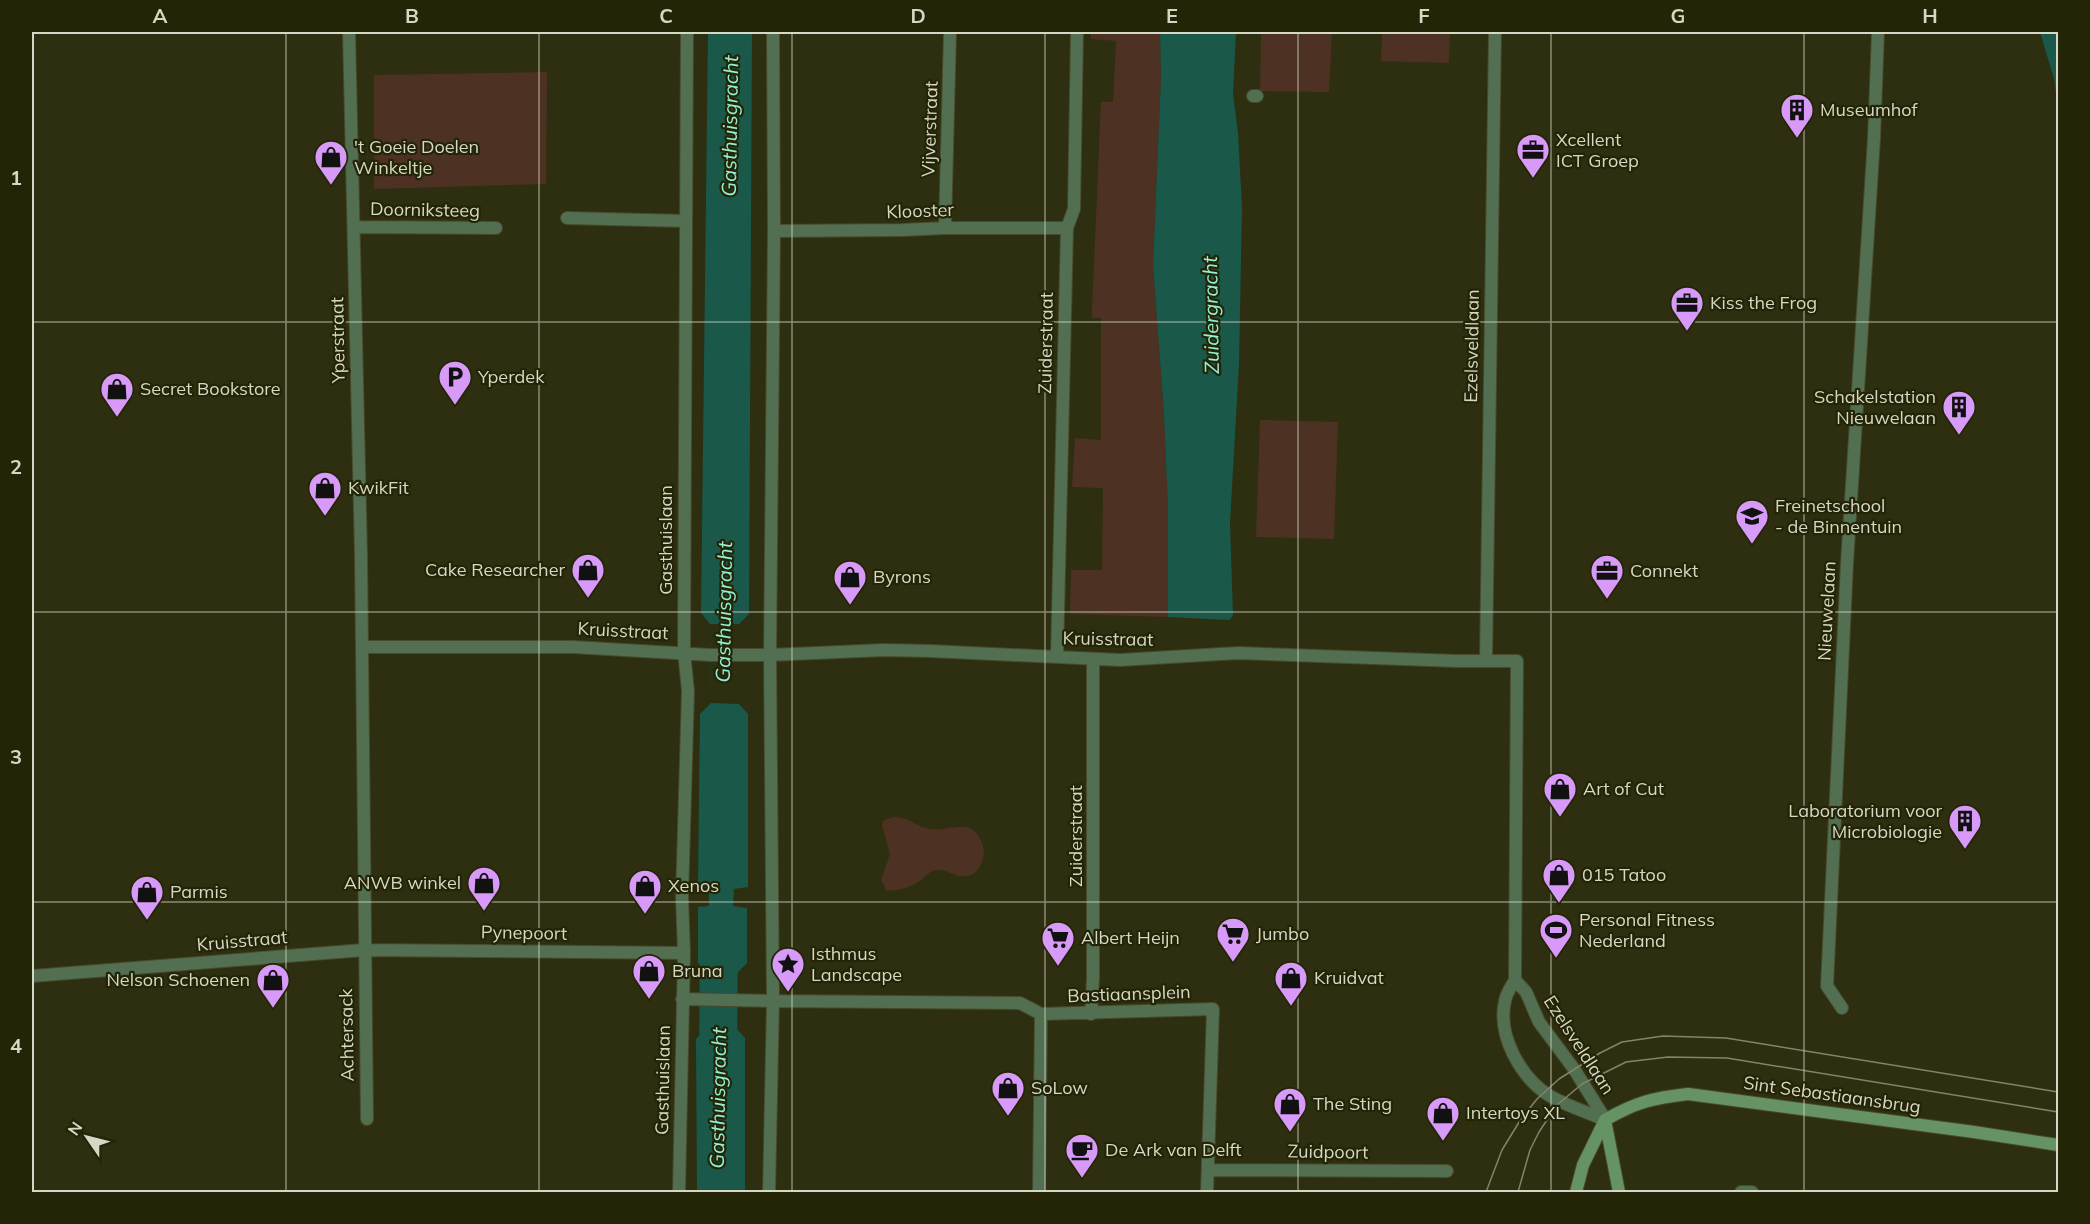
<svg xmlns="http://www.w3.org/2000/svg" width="2090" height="1224" font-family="Mulish,sans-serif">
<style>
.green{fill:#4d3123}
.water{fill:#1a584a}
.pier{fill:#2d2f10}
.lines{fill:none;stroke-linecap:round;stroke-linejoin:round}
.canal{stroke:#1a584a;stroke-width:38}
.street-casing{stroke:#484a2d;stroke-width:14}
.secondary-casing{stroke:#484a2d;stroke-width:14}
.street{stroke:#526f51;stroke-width:12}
.secondary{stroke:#669364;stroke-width:12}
.tram{stroke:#82846b;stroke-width:1.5}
.grid{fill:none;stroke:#d6d8c6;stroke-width:1.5;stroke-opacity:0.55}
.labels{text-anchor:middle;stroke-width:4.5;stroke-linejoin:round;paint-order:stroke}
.poi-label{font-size:18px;fill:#d6d8c6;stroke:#242506;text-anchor:start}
.street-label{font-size:18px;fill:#d6d8c6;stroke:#242506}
.water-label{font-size:20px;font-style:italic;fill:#92f0d7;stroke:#242506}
.neatline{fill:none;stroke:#d6d8c6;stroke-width:2}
.grid-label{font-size:20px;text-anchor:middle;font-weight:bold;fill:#d6d8c6}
</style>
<rect width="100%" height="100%" fill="#2d2f10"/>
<path class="green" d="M1091,32H1160L1161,77L1153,265L1164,414L1168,511V617L1070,614L1071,570H1102L1103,488L1072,487L1075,438L1101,440V318H1092V310L1101,102H1113L1116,41L1091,39Z
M1261,32H1332L1329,92L1260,91Z
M1382,32H1450L1449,63L1381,61Z
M547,72L546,184L374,189V75Z
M1260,420L1338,422L1334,539L1256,537Z
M893,817C910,817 917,828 931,829C949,832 970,817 980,839C984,846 985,854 982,861C980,868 975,875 967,876C956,879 947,868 936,870C930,871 926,876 921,880C911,888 899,890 887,891L881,880L890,854L882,825L884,820Z"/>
<path class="water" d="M708,32H752L749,614L739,624V704L748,714V887L734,889L733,906L747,908V963L736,974L708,973L698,963V907L709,906V889L698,887L700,714L711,703L710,624L701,613Z
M1160,32H1236L1233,94L1238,133L1242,207L1239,364L1230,523L1233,616L1229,620L1168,617V511L1164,414L1153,265L1161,77Z
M2040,32H2058V107L2054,79Z
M707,1027H735L745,1038V1192H697L696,1039Z"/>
<path class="pier" d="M710,624H739V704L711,703Z"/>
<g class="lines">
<path class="canal" d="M718,1077L719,921"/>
<g class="street-casing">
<path id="street" d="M349,32L361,555L367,1119
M1253,96H1257
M567,218L686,221
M354,227L496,228
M945,228L950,32
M774,231L902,230L945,228H1067
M362,647H573L710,655H770L884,650L931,651L1120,660L1238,653L1457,661H1517L1515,980C1511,987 1506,994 1505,1001C1497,1036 1521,1078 1550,1096C1567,1106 1587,1112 1605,1120
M1057,656L1067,228L1074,209L1077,32
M1486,660L1495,32
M32,976L364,950L684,953
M1515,980L1526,992L1539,1022L1574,1069L1605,1119
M682,999L773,1001L1020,1003L1041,1014
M1842,1008L1827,986L1847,563L1874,138L1878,32
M1091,1014L1093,979V659
M1208,1170L1447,1171
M679,1192L684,953L682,897L688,691L684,652L687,32
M769,1192L773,1001L770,655L774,231L773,32
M1039,1192L1041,1014L1213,1009L1207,1192
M1741,1192H1752"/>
</g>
<g class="secondary-casing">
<path id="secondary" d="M1605,1120C1636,1102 1653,1098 1688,1094L1974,1132L2058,1145
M1605,1120L1619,1192
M1576,1192L1583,1165L1605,1120"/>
</g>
<use href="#street" class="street"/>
<use href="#secondary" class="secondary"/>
<path class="tram" d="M1486,1192L1502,1150L1521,1119L1537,1099L1559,1079L1600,1053L1622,1042L1663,1036L1726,1038L2058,1092
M1518,1192L1530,1150L1539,1132L1557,1105L1582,1084L1626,1062L1668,1057L1727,1058L2058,1112"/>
</g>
<path class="grid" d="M286,32V1192M539,32V1192M792,32V1192M1045,32V1192M1298,32V1192M1551,32V1192M1804,32V1192M32,322H2058M32,612H2058M32,902H2058"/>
<defs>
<g id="building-pin" transform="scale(1.725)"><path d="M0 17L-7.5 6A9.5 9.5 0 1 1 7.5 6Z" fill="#d89af8" stroke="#242506"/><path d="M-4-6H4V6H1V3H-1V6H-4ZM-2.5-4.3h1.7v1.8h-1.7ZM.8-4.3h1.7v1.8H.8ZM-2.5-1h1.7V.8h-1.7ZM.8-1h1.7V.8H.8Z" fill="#111"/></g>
<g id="office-pin" transform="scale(1.725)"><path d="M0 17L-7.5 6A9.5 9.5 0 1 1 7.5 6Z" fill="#d89af8" stroke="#242506"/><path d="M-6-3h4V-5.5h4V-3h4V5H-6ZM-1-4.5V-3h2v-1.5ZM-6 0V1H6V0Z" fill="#111"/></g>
<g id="shop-pin" transform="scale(1.725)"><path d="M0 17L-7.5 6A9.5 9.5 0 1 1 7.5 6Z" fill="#d89af8" stroke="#242506"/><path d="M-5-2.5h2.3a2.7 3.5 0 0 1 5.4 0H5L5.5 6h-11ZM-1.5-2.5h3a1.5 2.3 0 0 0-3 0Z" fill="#111"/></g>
<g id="parking-pin" transform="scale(1.725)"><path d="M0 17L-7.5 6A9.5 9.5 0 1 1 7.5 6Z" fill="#d89af8" stroke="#242506"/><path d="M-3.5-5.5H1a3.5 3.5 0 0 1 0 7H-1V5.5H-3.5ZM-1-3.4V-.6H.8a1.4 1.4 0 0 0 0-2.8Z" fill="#111"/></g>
<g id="school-pin" transform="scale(1.725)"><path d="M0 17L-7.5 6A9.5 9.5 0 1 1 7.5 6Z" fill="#d89af8" stroke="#242506"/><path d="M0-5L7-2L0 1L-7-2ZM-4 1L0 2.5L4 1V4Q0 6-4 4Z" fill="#111"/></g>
<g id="stadium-pin" transform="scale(1.725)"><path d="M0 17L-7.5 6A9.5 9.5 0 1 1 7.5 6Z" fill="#d89af8" stroke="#242506"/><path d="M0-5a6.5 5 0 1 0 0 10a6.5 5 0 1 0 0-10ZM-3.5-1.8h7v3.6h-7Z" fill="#111"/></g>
<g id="supermarket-pin" transform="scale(1.725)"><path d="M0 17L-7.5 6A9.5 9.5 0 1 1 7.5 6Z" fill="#d89af8" stroke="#242506"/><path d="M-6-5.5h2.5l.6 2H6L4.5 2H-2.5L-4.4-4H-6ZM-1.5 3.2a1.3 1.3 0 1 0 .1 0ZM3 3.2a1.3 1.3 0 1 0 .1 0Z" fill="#111"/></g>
<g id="sight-pin" transform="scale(1.725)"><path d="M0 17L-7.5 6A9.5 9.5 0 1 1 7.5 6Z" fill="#d89af8" stroke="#242506"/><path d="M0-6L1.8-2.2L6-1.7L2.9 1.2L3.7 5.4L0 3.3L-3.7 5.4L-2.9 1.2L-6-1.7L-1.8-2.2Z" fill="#111"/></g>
<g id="cafe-pin" transform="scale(1.725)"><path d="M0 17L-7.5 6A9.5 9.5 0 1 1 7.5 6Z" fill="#d89af8" stroke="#242506"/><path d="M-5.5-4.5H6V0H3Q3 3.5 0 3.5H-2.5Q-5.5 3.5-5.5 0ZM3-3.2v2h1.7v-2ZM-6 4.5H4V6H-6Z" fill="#111"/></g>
</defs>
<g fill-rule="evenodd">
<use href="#building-pin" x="1797" y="110"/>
<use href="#office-pin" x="1533" y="150"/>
<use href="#shop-pin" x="331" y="157"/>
<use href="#office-pin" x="1687" y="303"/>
<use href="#parking-pin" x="455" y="377"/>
<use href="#shop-pin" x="117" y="389"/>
<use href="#building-pin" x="1959" y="407"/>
<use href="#shop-pin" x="325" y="488"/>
<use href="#school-pin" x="1752" y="516"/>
<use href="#shop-pin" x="588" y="570"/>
<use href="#office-pin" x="1607" y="571"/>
<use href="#shop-pin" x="850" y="577"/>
<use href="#shop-pin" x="1560" y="789"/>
<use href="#building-pin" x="1965" y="821"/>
<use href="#shop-pin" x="1559" y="875"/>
<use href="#shop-pin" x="484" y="883"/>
<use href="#shop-pin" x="645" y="886"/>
<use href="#shop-pin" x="147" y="892"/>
<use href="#stadium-pin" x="1556" y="930"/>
<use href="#supermarket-pin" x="1233" y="934"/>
<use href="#supermarket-pin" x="1058" y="938"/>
<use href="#sight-pin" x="788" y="964"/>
<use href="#shop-pin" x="649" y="971"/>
<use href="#shop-pin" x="1291" y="978"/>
<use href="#shop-pin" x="273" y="980"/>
<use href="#shop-pin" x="1008" y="1088"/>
<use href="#shop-pin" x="1290" y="1104"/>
<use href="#shop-pin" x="1443" y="1113"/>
<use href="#cafe-pin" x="1082" y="1150"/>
</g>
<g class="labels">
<g class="poi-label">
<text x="1820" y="116">Museumhof</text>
<text x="1556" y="146">Xcellent<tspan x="1556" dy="21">ICT Groep</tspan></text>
<text x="354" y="153">'t Goeie Doelen<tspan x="354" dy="21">Winkeltje</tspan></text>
<text x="1710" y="309">Kiss the Frog</text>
<text x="478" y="383">Yperdek</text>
<text x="140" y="395">Secret Bookstore</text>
<text x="1936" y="403" text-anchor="end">Schakelstation<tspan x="1936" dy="21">Nieuwelaan</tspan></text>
<text x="348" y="494">KwikFit</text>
<text x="1775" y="512">Freinetschool<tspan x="1775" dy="21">- de Binnentuin</tspan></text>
<text x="565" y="576" text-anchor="end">Cake Researcher</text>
<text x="1630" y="577">Connekt</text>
<text x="873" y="583">Byrons</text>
<text x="1583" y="795">Art of Cut</text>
<text x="1942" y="817" text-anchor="end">Laboratorium voor<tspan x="1942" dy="21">Microbiologie</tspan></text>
<text x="1582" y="881">015 Tatoo</text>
<text x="461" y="889" text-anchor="end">ANWB winkel</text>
<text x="668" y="892">Xenos</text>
<text x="170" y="898">Parmis</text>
<text x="1579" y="926">Personal Fitness<tspan x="1579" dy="21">Nederland</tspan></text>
<text x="1256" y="940">Jumbo</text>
<text x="1081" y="944">Albert Heijn</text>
<text x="811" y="960">Isthmus<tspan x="811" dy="21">Landscape</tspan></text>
<text x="672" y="977">Bruna</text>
<text x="1314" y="984">Kruidvat</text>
<text x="250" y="986" text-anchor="end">Nelson Schoenen</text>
<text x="1031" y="1094">SoLow</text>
<text x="1313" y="1110">The Sting</text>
<text x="1466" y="1119">Intertoys XL</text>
<text x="1105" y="1156">De Ark van Delft</text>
</g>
<g class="street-label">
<text transform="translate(930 129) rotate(-88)" y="6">Vijverstraat</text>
<text transform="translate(425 210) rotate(1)" y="6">Doorniksteeg</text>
<text transform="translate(920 211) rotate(-2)" y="6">Klooster</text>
<text transform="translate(338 340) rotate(-91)" y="6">Yperstraat</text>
<text transform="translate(1046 343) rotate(-89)" y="6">Zuiderstraat</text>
<text transform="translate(1472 346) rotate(-89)" y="6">Ezelsveldlaan</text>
<text transform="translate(666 540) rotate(-90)" y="6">Gasthuislaan</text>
<text transform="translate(1827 611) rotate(-87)" y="6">Nieuwelaan</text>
<text transform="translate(623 631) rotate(3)" y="6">Kruisstraat</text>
<text transform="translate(1108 639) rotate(1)" y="6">Kruisstraat</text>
<text transform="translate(1076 836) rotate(-90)" y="6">Zuiderstraat</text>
<text transform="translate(524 933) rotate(1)" y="6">Pynepoort</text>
<text transform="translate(242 941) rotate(-5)" y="6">Kruisstraat</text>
<text transform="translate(1129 994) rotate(-2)" y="6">Bastiaansplein</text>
<text transform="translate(347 1035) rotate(-91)" y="6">Achtersack</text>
<text transform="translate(1579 1045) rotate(57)" y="6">Ezelsveldlaan</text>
<text transform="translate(663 1080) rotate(-89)" y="6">Gasthuislaan</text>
<text transform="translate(1832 1095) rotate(8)" y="6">Sint Sebastiaansbrug</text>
<text transform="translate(1328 1152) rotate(1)" y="6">Zuidpoort</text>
</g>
<g class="water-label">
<text transform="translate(730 126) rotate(-89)" y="7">Gasthuisgracht</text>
<text transform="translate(1211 315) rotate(-91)" y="7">Zuidergracht</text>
<text transform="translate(724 612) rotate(-89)" y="7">Gasthuisgracht</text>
<text transform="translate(718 1098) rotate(-89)" y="7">Gasthuisgracht</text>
</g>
</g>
<rect width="2090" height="1224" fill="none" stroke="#242506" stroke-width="66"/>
<g transform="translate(87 1137) rotate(305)" stroke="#242506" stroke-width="4.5" paint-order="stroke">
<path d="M0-4.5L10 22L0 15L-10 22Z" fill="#d6d8c6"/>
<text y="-9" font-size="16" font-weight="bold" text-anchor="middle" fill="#d6d8c6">N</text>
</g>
<rect x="33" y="33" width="2024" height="1158" class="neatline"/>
<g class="grid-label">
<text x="160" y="23">A</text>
<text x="412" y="23">B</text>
<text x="666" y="23">C</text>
<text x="918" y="23">D</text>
<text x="1172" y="23">E</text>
<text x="1424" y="23">F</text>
<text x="1678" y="23">G</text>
<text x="1930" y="23">H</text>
<text x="16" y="185">1</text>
<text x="16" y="474">2</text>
<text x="16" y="764">3</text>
<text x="16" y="1053">4</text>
</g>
</svg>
